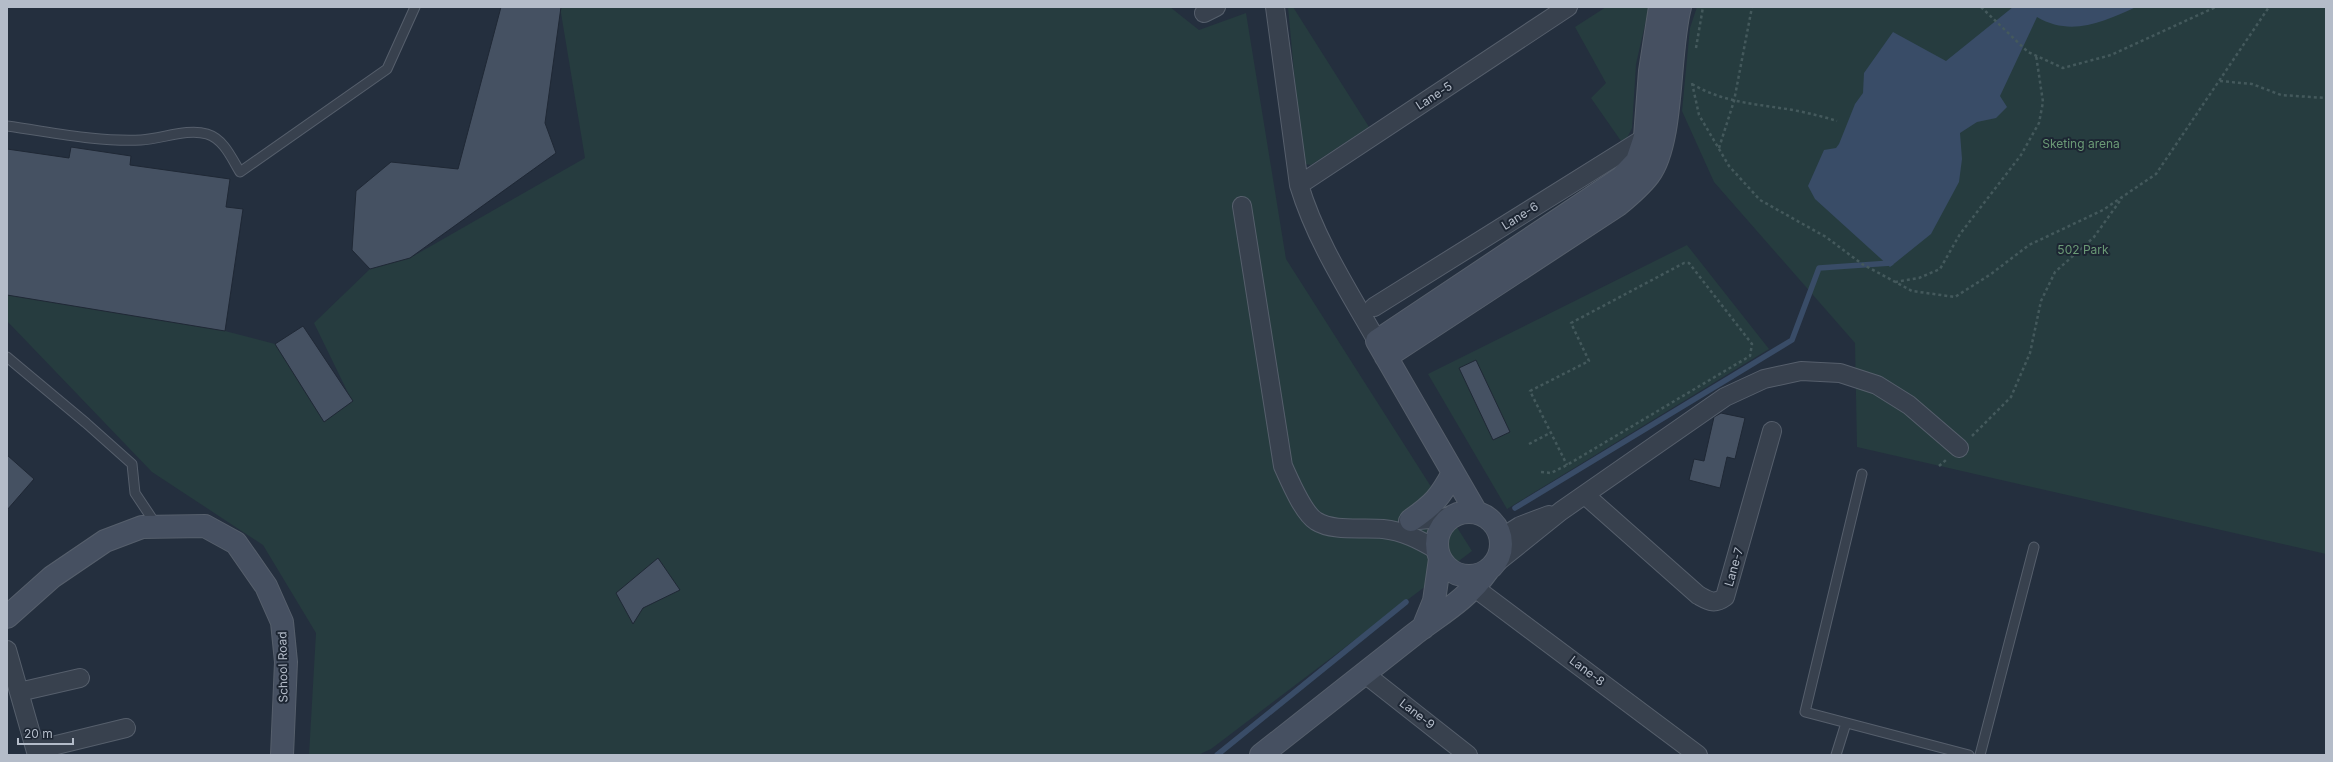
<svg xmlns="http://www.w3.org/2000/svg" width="2333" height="762" font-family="Inter,sans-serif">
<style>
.green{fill:#263c3f}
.water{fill:#394c67}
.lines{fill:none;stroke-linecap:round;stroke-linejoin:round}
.stream{stroke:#394c67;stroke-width:5.5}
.building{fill:#455162;stroke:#1f2835}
.lane-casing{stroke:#565f6c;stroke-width:11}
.street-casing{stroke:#565f6c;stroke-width:20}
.secondary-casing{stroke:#565f6c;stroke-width:24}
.path{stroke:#44595c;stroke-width:2.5;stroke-dasharray:3 3;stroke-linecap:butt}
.lane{stroke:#38414e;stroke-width:9}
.street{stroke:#38414e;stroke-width:18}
.secondary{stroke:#465061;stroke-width:22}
.labels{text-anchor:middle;stroke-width:4;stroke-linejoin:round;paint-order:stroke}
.street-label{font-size:12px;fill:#b4bcc9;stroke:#1d2633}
.park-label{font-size:12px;fill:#6b9a76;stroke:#1d2633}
</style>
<rect width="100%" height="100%" fill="#242f3e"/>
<path class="green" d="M560,7H1170L1199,30L1246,13L1286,259L1472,551L1211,749L1198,755H309L316,633L263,545L152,472L7,321V295L225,331L275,344L324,422L352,401L314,323L370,269L410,258L585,158Z
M1288,7H1293L1369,127L1311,165L1305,164L1302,158Z
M1606,7H1649L1636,64L1632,128L1627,138L1621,141L1591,98L1606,83L1575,27Z
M1697,7H2326V554L1857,447L1855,343L1714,182L1682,111L1690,28Z
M1687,245L1769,349L1507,509L1428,374Z"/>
<path class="water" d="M2013,7H2136C2103,22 2071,37 2037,17L2000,96L2007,107L1996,118L1977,122L1960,133L1962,159L1959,182L1931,234L1890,267L1815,199L1808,186L1824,150L1836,148L1839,144L1855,104L1863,93L1864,73L1893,32L1946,61Z"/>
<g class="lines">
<path class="stream" d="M1515,508L1792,340L1819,268L1891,263
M1217,755L1406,602"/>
</g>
<path class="building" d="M501,7H561L545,123L556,153L410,258L370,269L352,250L356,191L391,162L458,169Z
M71,147L131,156L130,165L230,179L226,207L243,209L225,331L7,295V149L69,158Z
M303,326L353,401L324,422L275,344Z
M1476,360L1510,432L1493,440L1459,368Z
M1721,413L1745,418L1735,459L1727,457L1720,488L1689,480L1694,459L1704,461L1714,417Z
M7,455L34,479L7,510Z
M658,558L680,590L643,608L633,624L616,593Z"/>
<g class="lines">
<g class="lane-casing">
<path id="lane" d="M7,126C51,132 96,142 141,140C162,139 187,128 207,134C224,139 232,159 240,172L387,69L415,7
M7,357L86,423L132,464L135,493L157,526
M1862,474L1805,712L1969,755
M1836,755L1846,723
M1980,755L2034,547"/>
</g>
<g class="street-casing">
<path id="street" d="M1275,7L1299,185C1316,241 1348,290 1377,341
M1204,13L1216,7
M1299,185L1568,7
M1242,206L1283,466C1289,479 1303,513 1316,521C1333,532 1363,527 1383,529C1403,531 1420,540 1437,550
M1374,307L1651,134
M1585,495L1698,595C1709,601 1714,605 1725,597L1772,431
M1408,521L1450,517
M1501,538L1520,526L1549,515
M1495,564L1561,511L1725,397L1764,379L1801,371L1840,373L1877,385L1909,405L1959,448
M1475,588L1698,755
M7,650L37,755
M1365,674L1468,755
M19,692L80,678
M36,750L126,728"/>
</g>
<g class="secondary-casing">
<path id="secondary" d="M1386,357L1618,205C1629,196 1640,187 1649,175C1674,142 1668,51 1680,7
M1437 544a32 32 0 1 1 64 0a32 32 0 1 1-64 0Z
M1476,512L1377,341L1621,178L1637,161L1645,137L1650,71L1660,7
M1411,520C1434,504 1440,497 1453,473
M7,617L52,577L105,541L142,527L205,526L236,543L266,586L282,622L286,662L282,755
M1423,628L1434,601L1440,559
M1261,755C1311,715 1362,676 1412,636C1440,614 1467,600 1488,570"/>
</g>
<path class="path" d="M1981,7L2028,52L2063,68L2111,55L2216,7
M1696,48L1703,7
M2220,81L2252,84L2281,95L2326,98
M1692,83L1699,115L1729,166L1760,200L1826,237L1862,264L1912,291L1955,297L1991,274L2029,245L2103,210L2156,174L2269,7
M1692,84C1726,104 1761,104 1798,111C1812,114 1825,117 1837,121
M1719,148L1734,101L1752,7
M1895,282L1919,278L1940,269L1960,234L2021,155L2039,123L2043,102L2036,55
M1972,436L2011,397L2030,353L2041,301L2055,272L2094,237L2122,198
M1529,444L1550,433
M1939,466L1946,460
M1541,472L1551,473L1567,465L1750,356L1752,344L1689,263H1684L1571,323L1589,361L1530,391L1567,465"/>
<use href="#lane" class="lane"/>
<use href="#street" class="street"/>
<use href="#secondary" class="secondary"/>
</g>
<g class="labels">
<g class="street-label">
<text transform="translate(1434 96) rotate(-33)" y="4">Lane-5</text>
<text transform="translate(1520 216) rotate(-32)" y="4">Lane-6</text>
<text transform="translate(1734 567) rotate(-74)" y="4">Lane-7</text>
<text transform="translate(283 667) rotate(-91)" y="4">School Road</text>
<text transform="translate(1587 671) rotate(37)" y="4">Lane-8</text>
<text transform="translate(1417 714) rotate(38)" y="4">Lane-9</text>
</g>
<g class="park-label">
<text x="2081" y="148">Sketing arena</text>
<text x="2083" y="254">502 Park</text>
</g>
</g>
<rect width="2333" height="762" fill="none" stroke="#b4bcc9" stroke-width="16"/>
<path d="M18 738v6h55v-6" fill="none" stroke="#b4bcc9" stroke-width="2"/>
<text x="24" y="738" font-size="12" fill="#b4bcc9" stroke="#1d2633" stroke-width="3" paint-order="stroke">20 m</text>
</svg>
